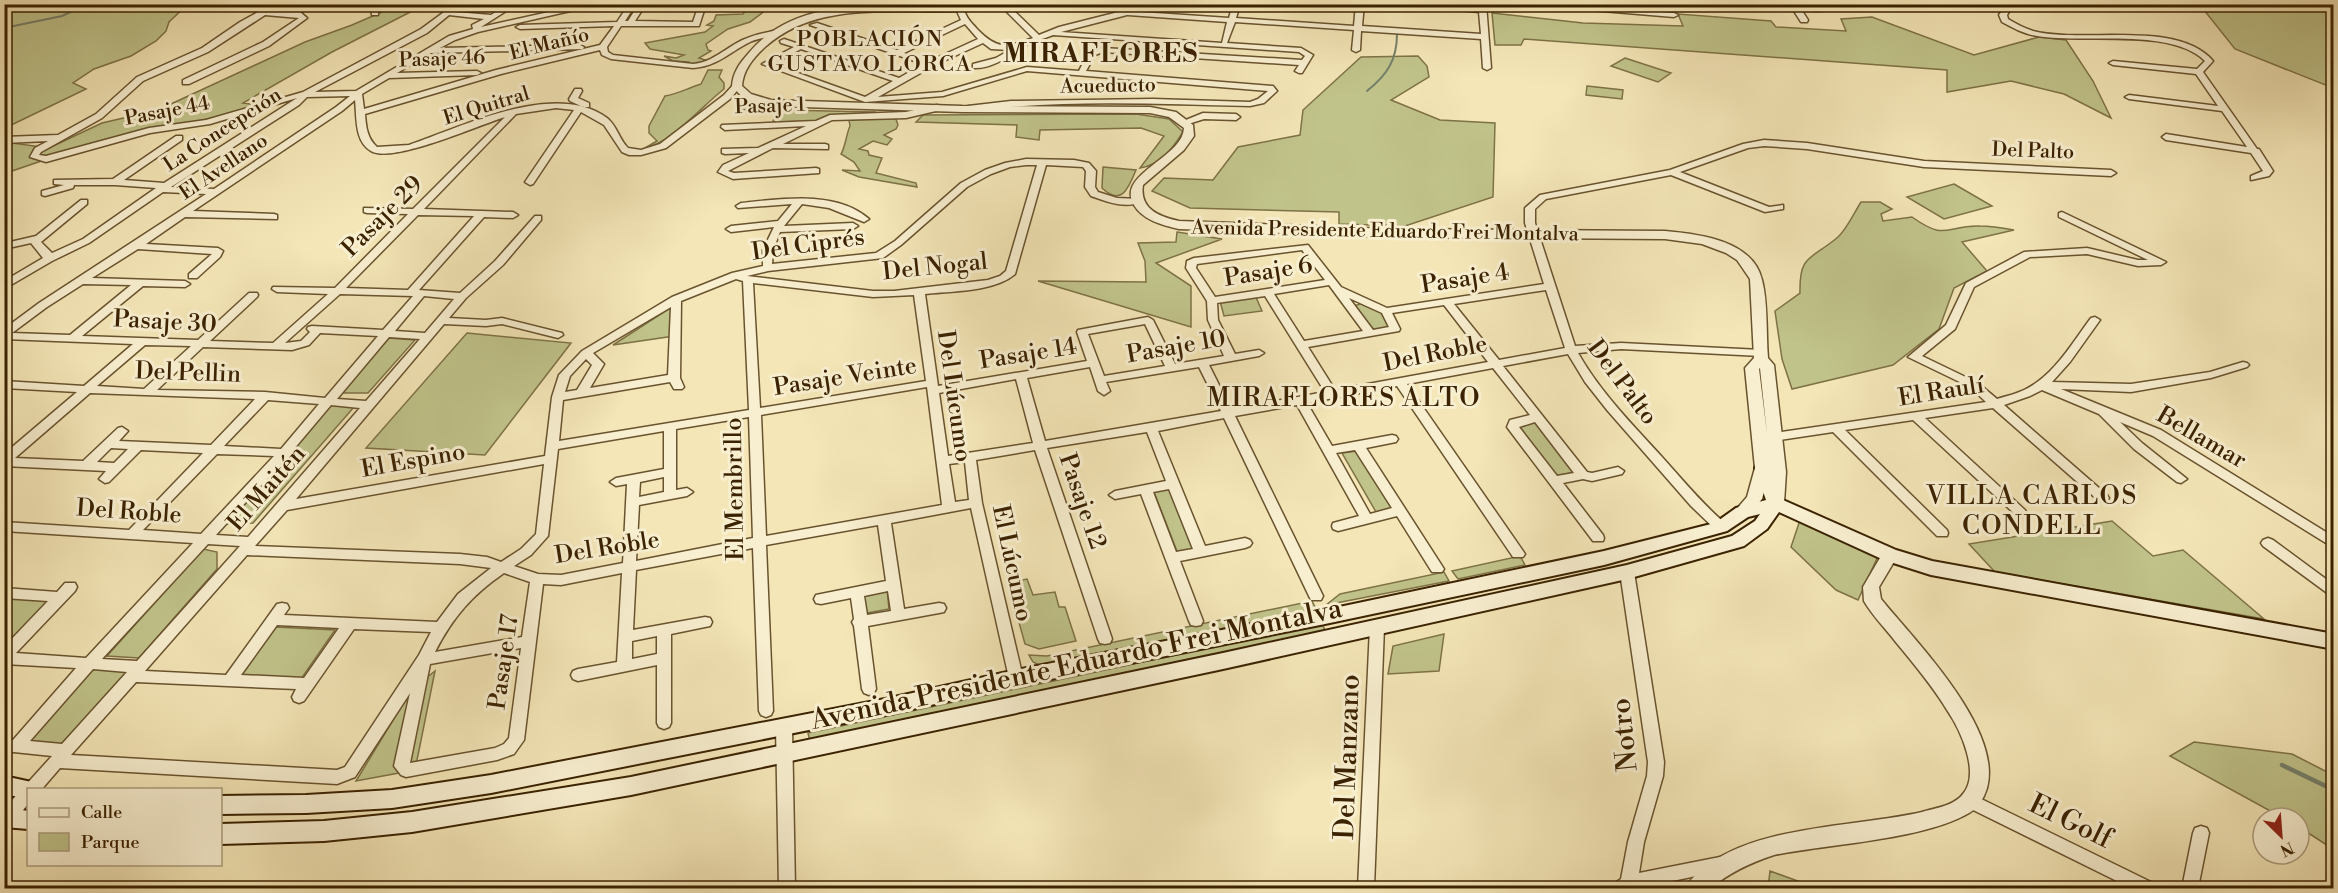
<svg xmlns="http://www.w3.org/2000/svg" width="2338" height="893" font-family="'Libre Bodoni',serif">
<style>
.green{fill:#c0c38a;stroke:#7e7246;stroke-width:1.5}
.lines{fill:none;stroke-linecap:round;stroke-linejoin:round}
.stream-far1{stroke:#75806b;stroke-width:2}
.stream{stroke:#75806b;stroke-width:4.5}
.minor-casing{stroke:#69532e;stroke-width:3}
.tertiary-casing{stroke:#69532e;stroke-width:3}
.secondary-casing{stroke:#3b2201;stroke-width:4}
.minor{fill:#f8efd0;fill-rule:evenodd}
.tertiary{fill:#f8efd0;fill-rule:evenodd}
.secondary{fill:#f8efd0;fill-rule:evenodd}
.labels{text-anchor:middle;stroke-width:6;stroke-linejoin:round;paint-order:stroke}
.far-street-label{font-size:20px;fill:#3b2201;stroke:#f8efd0}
.far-neighbourhood-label{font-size:22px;letter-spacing:1.5px;fill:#3b2201;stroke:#f8efd0}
.street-label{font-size:24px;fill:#3b2201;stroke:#f8efd0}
.far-district-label{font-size:26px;font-weight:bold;letter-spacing:1.5px;fill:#3b2201;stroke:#f8efd0}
.neighbourhood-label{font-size:26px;letter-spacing:1.5px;fill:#3b2201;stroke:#f8efd0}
.near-street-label{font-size:28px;fill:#3b2201;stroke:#f8efd0}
</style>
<rect width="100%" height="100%" fill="#f4e6b7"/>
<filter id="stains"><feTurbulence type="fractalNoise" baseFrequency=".00333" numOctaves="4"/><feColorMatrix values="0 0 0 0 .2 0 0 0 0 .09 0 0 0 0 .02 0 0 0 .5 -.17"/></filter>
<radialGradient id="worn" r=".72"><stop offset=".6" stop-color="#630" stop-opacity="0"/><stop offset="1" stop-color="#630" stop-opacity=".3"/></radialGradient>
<path class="green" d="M5,4H187V5L169,22L166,31L156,41L131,56L94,69L73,83L86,89L5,128Z
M398,5H424L332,52L243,103L257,105L213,118L103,140L12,171L5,177V142L49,148L102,123L158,110L305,42L352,25Z
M749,5H808L766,10L750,22L728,29L706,44L708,50L711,51L699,58L714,63L692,65L689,62L673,61L664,56L676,58L684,55L650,49L645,43L705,32L713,26L707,25L714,21L716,15L743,14Z
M2200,5H2333V88L2235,49Z
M1492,13L1583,23L1683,26L1678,14L1771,21L1776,27L1846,31L1841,19L1872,17L1974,55L2039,37L2066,40L2093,81L2111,118L2064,94L2011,81L1947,92V70L1524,39L1521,45H1495Z
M1418,56L1427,66L1429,77L1391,100L1440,120L1495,123L1493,197L1405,226L1339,224V212L1190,208L1152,191L1164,178L1213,180L1238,147L1300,135L1303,110L1361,57Z
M1625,58L1671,73L1658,82L1611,66Z
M708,70H722L719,77L724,83V89C702,106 670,144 645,148L657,141L649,133V126L665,96C678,94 688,88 701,84Z
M1587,86L1623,90L1622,99L1586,95Z
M747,103L783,110L876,112L837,116L820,121L773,122L775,112L747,111L738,107Z
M1136,114L1169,119L1183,132C1173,148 1161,165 1140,168L1164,136L1141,128L1040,130L1039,140L1016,137L1017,125L916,122L923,115Z
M889,117L896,119L898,125L896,129L884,135L892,139L887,145L873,141L859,149L868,151L869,155L882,158L876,173L916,183L917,187L859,177L842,170L860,171L854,162L841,154C846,145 846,135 850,126L849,120Z
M1103,167L1136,170C1129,187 1122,207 1102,188Z
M1954,184L1992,206L1944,219L1907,197Z
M1861,202H1880L1892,209L1881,214L1883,221L1912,217C1947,242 1945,225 1980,226C1991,226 2003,228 2014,230L1962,242L1987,271L1954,288L1939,329L1893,365L1792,389L1782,359L1775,311L1800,293C1799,254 1811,260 1838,237C1847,229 1854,213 1861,202Z
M1177,232L1222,239L1156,263L1191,286V327L1038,281L1146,282L1145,261L1138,243L1176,242Z
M1255,295L1262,311L1224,316L1220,301Z
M1363,303L1380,310L1392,329L1374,332L1354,306Z
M673,306L674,336L613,345Z
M467,333L571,343L485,455L366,448Z
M389,338L415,340L368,393H341Z
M332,403L354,407L253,523L228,524Z
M1536,422L1575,472L1556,476L1517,426Z
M1357,451L1392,508L1376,512L1342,453Z
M1173,488L1198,550L1178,554L1154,492Z
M1800,520L1878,556L1858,600L1836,590L1791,547Z
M2112,521L2153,556L2183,550L2264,619L1995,572L1969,544Z
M203,549L217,552V569L139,658L107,656Z
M1520,556L1525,565L1458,579L1452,571Z
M1444,572L1449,581L1326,605L1340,594Z
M1027,579L1033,595L1055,592L1059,607H1065L1076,641L1039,649L1025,644L1008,583Z
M887,589L889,609L867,613L864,594Z
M5,598L55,600L5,651Z
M1312,601L1316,609L1041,666L1033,662L1029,655L1047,656Z
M1322,624L1326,632L810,741L808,733Z
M275,627L335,630L301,679L241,676Z
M1444,634L1439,671L1388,674L1393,646Z
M92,668L130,672L60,745L28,742Z
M435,671L415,770L356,781L412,689Z
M2194,742L2292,754L2333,775V849L2299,827V818H2283L2170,756Z
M1770,871L1817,888H1768Z"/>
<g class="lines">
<path class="stream-far1" d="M4,28L62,16L87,4
M1367,91C1387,75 1397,60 1397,34"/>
<path class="stream" d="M2282,765L2334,790"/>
<g class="minor-casing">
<path id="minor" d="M273,4H282L272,11L300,12L307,18L269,46L189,84H183V80L263,42L299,18L265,15L208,52L143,81L102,118L41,152L39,155L46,156L149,128L206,120L303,92L421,29L455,4H463L455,12L491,15L508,4H517L481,27L585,4H601L478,32L455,40L440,48L580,45L584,47L583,49L431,53L397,73L477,71L481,73L477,75L389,78L362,94L364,109L496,70L600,45L614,26L520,29L516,27L520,25L617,22L629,4H636L625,21H628L639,4H646L635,21L693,22L699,4H706L699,26H621L607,47L608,52L613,55L693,64C714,62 726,47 745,39C753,35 764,33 773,31L777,33C769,38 758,38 750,42C728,53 718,66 693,68L611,59L602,55L600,50L501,74L365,114C366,127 367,138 377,147L409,145C462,127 555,80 607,118C617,126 619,139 628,148L641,150L660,144L724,95L734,84L741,86L730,99L666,148L641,155H629L622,152L604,125L581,112L533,184L530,185L525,182L574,110L556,108L516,114L424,209L513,212L518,215L513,218L484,217L419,290L460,293L495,261L535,216H541V220L503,265L466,298L449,318L486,320L502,318L562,333L563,335L558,338L502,324L486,326L444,324L296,499L545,456L552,397L559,375L582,351L672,297L732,273L763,266V250L774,227L731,232L726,229L731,226L778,221L792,204L738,208L736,206L741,203C781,199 836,190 869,219L864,222L829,208L802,204L784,226L853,223L858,226L853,229L780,232L773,250L772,264L876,253L895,241L961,183L985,170L1005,163L1026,159L1074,160L1089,163L1096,171L1095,187L1098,192L1117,198L1139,199L1141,201C1127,210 1105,201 1091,196L1085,187L1086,171L1083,167L1046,165L1015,274C994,292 951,291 925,294L938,386L1087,361L1077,332L1078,330L1148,317L1153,320L1175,364L1224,356L1208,320L1207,301L1186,268L1187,261L1194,258L1308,245L1341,287L1387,308L1544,284L1525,223V208L1540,195L1670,170L1743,144L1764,140L1807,143L1924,161L2111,170L2116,173L2111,176L1924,167L1807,149L1764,146L1748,148L1680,172L1769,207L1783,205V209L1765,212L1671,175L1546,199L1535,209V223L1575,346L1621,343L1761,350L1766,353L1761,356L1621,349L1578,353C1600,392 1632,424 1662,457C1683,480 1702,504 1726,524L1727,527L1726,530H1716L1691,506L1607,410L1585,382L1568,354L1503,366L1587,472L1592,473L1618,467L1624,471L1622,474L1592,481L1583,479L1563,483L1603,535L1604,538L1603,541H1593L1507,427L1510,420L1530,415L1493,368L1407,384L1523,551L1525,554L1523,557H1513L1397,386L1307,403L1332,446L1392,435L1396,436L1398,439L1396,442L1366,448L1444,569L1442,572H1432L1397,516L1338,531L1333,529L1332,526L1333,523L1359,516L1297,405L1235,416L1323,596L1321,600H1311L1309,596L1224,418L1158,431L1205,546L1245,538L1250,540L1252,543L1250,546L1245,548L1180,561L1203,621L1201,625L1196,626L1191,625L1189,621L1141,494L1115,499L1109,495L1115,491L1166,481L1147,432L1047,448L1112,639L1110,643L1105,644L1100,643L1098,639L1035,450L976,460L982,503L1023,678L1021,682L1016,684L1011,682L1009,678L971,508L891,523L904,609L939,603L944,604L946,608L944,612L939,613L868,626L876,689L874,693L869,695L864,693L862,689L854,626L852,622L854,619L851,598L821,604L816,603L814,599L816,595L886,581L878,525L766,545L773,711L771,715L766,717L761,715L759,711L753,548L636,570L633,630L705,617L710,618L712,622L710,626L705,627L671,634V723L669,727L664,729L659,727L657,723V665L578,681L573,679L571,675L573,671L578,669L617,662L622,573L561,585L543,584L524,740L514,754L497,760L406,777L401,775L394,766L410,693L355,777L337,784L60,768L41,790H28V804L11,825L5,827L4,809L52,756L4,751V739L13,740L76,668L4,664V647L48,601L4,598V588L57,592L65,583H75L77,587L75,591L16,653L86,658L193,543L4,531V522L129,530L203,453L141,450L109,482L105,483L99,479L106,471L4,466V454L77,392L4,388V381L84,386L133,344L4,339V329L39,303L206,194L163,192L89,243L52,261L4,289V281L43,258L31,243L13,247L8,244L10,242L36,236L81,200H87V204L41,242L52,253L83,239L156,188L115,185H74L73,188L45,196L42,195V191L64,185L54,184V180L113,179L176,136H182V140L124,180L164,183L297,98L210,124L150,133L46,162L30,157L35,148L48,141L4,143V137L58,135L96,114L137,77L202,48L240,22ZM449,15L484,19L472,25L473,29L449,36L356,91L315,92L427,33ZM350,96L336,107L214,189L171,187L299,105L307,97ZM355,100C357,116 354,141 371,151C392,164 479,125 505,117L413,209L364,208V212L367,213L408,214L335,288L273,287L272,289L277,292L328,294L273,343L210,341L257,297L258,295L257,293H249L198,340L82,336L143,286L185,287L190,284L185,281L92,278L138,249L212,254L189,274V278H197L220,257L223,251L218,248L146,244L185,217L277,219V215L274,214L193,211L342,111ZM1026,165H1037L1006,271L1000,276L988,280L894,291H873L747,276L768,271L883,258L901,245L967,187L991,174L1010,167ZM418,215L474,216L408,290L346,288ZM1302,250L1325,280L1215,297L1196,268L1197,264ZM736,279L743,281L749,410L559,441L563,400L670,382L674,389H682L684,387L680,378L681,301ZM753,283L873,297L914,295L926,381L760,408ZM83,284L131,285L70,335L12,333L47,307ZM1329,285L1363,331L1304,341L1274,294ZM1546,290L1565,348L1499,360L1454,304ZM340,294L413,296L383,330L312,326L308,327L307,329L310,332L301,341L285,343ZM424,296L454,299L425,333L395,331ZM1265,296L1325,392L1231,409L1209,365L1259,356L1264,353L1259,350L1235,354L1218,320L1217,303ZM1349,298L1382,313L1389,327L1373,330ZM1444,305L1488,362L1335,390L1308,347L1399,331L1400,329L1392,313ZM671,307L668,375L590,388L604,364L593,353ZM1145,324L1165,366L1104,376L1088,334ZM320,333L378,336L325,398L265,392L157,390L203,347L292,350L309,345ZM389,337L420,339L366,401L337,399ZM145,345L191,346L144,389L97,386ZM586,359L592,365L577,390L565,392L570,376ZM1090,367L1098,391L1104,395L1110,391L1106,382L1199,367L1221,411L1045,441L1027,378ZM1016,379L1033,443L948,456L939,393ZM927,387L942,505L766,536L761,415ZM90,393L255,399L211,445L119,441L128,431L122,427L118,428L83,461L15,458ZM268,400L319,404L281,449L224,446ZM331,405L360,408L248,537L216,535L288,456ZM749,417L753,538L636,561L639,505L687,496L693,492L687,488L676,490V429ZM1535,422L1574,473L1557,476L1519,427ZM664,431V469L616,478L610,482L616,486L627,484L623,563L561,575L538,574L514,566L531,555L548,536L558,449ZM111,448L128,449L114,463L97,462ZM1355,450L1392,508L1370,514L1336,453ZM217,454L274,456L201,534L143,530ZM965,462L969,500L955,502L949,464ZM544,464L536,534L521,549L501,562L487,557L460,554L255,546L287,510ZM664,477V492L639,497L640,482ZM1169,489L1193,549L1176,552L1153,492ZM208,544L240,546L137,661L102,659ZM247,555L460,564L491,568L458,594L437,622L284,615L289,608L287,604L282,603L277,604L226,675L145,671ZM504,573L530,582L522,637L435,652C453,617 472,595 504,573ZM888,591L891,611L867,615L864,596ZM277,625L339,628L304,678L241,675ZM354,629L431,632L419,655L345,767L337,770L71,755L136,682L296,689L292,697L294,701L299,703L304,701ZM657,636V654L632,659V641ZM521,648L509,738L504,744L495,748L410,763L430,664ZM93,669L127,672L62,744L30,741Z
M365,4L378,5V15H372L371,8Z
M999,4H1007L1039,35L1059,27L1150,4H1164L1140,12L1229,18L1233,4H1240L1236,18L1354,26L1356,4H1364L1362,26L1481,34L1479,12L1393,4L1479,8L1478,4H1486L1491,68L1487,70L1483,68L1481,39L1361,31L1360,50L1356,52L1352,50L1354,30L1235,22L1227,43L1301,48L1313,55L1302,73H1299L1295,71L1299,65L1103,52L1095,55L1086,71L1273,86L1277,91L1264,103L1250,106C1157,104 1063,99 971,111L968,110V106L1011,101L1153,99L1250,102L1258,99L1268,91L1027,71L943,96L865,102L762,64L794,47L781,43L780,41L784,39L899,78L923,64L810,25L817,23L897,50L961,20L956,9L960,7L964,9C966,18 971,22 977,29C997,50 1008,48 1033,38ZM1127,15H1128L1227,22L1222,43L1061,32ZM965,24L978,39L930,61L904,53ZM1053,35L1299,52L1305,56L1302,60L1103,48L1089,51L1079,71L1027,67L942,92L878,97L933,66L983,43L991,49L1010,50L996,58L973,64V68C992,69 1007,57 1021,48C1030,42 1043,39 1053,35ZM801,49L893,81L865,97L773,64Z
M1517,4H1557L1674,13L1678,15L1674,17Z
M2007,4H2014L2007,15L2008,19C2016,24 2024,28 2033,31C2083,44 2177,19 2213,61L2203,72L2257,149H2259L2273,171L2269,176L2251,180V176L2263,171L2251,153L2166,140L2162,137L2166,134L2247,147L2222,111L2129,99L2125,97L2129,95L2218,106L2196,74L2113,65L2109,63L2113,61L2197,69L2205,61C2171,27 2083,44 2037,36C2024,34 2013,28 2002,22L1999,15Z
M1793,6H1799L1808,20L1807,22H1801L1792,8Z
M575,89H581L582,91L578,98L589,103V107H583L570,101L569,99Z
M937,105L940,106V110L906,118L832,120L783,144H825L828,145V149L773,148L728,171L734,173L816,168L819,169V173L733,179L718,172L723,165L749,153L725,154L722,153V149L758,148L806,126L725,130L721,127L722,125L816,121L830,115L906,112Z
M1203,113L1236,114L1240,117L1236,120L1204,119L1185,125L1181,122Z
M2062,212L2166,262L2161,265L2138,266L2087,254L2030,257L1974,287L1955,329L1922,356L1978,383L1997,399C2006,396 2016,394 2024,390C2054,376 2072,343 2091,318L2095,317L2100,320L2070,362L2052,382L2131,384L2210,372L2243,362L2247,363L2249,365L2247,367L2211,378L2131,392L2061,389L2161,430L2334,537V548L2153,436L2120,422L2142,443L2187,479L2181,483L2177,482L2134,449L2099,414L2042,390L2030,396L2004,405L2107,495L2109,498L2107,501H2099L1993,408L1925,418L2025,510L2027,513L2025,516H2017L1913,420L1845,430L1947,530L1948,533L1947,536H1937L1833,432L1767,442L1763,441L1761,438L1763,435L1767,434L1986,402L1970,387L1908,357L1946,325L1966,283L2024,252L2087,248L2138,260H2148L2059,217V213Z
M2268,538L2273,540L2334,585V598L2263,546L2261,543L2263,540Z
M1627,567L1632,569L1634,572L1664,762L1663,776L1644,842L1639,873L1720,857L1726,859L1728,864L1726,869L1720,871L1639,888H1613L1615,883L1621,879L1628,842L1647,776L1648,762L1620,572L1622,569Z
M1377,622L1382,623L1384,627L1374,888H1358L1370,627L1372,623Z
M784,721L789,723L792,727L795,888H779L776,727L779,723Z
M1971,794L2153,883L2155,888H2131L1965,806L1963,801L1965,796Z
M2201,826L2207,828L2209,833L2198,888H2182L2193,833L2195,828Z"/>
</g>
<g class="tertiary-casing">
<path id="tertiary" d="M1004,4C992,11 973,10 959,11C893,14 817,0 765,47C753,58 743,70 742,86L751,94L771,100L962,106L1150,107L1176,112L1193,125L1194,136L1184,150L1143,185C1139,209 1160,217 1179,221L1391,229L1665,231C1698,234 1753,240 1762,280C1768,302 1766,334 1768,358L1774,365L1786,472L1784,503L1782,507H1770L1768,503L1770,470L1762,499L1748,516H1736L1734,512L1747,497L1755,468L1745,368L1754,358L1750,279L1737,260L1726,253L1702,244L1665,239L1391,237L1179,229C1162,225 1143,220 1134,205C1115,174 1183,158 1184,128L1169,117L1150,113L962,112L771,106L744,99L732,86C733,73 739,64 748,54C792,0 864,6 926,6C952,6 978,4 1004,4ZM1760,368L1767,434L1759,369Z
M1742,4H1915L1911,7L1816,11L1746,7Z
M1890,549L1896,551L1898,555L1879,587L1881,599C1916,642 2003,729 1987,788C1984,798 1978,808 1969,813C1923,840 1828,844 1774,855C1750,863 1730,872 1711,888H1686C1689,880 1696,875 1703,869C1754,825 1858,827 1922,812C1935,808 1954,806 1963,794C1981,773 1960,729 1947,710C1932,685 1913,663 1895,641C1885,628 1872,615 1864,601L1863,587L1884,551Z"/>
</g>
<g class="secondary-casing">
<path id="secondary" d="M1763,462L1769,464L1771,468L1783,500L1896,550L1932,561L2334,634V649L1931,575L1884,560L1779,512L1767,529L1744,546L1627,579L1223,669L631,795L412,832L324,841L220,844V824L324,821L412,812L631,777L1223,653L1627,565L1732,536L1755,521L1760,514L1748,517L1727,531L1604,565L1325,624L1016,686L890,714L491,793L392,808L306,813L220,814V796L306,795L392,790L491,775L890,698L1016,670L1325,610L1604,551L1715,523L1736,508L1766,500L1755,468L1757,464Z
M4,776L36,783L39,790H28V799L4,794Z
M4,807L28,811V829L4,827Z"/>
</g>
<use href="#minor" class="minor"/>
<use href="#tertiary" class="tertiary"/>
<use href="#secondary" class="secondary"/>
</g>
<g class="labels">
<g class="far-street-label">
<text transform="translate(549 43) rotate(-14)" y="7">El Mañío</text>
<text transform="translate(442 58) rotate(-2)" y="7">Pasaje 46</text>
<text transform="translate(1108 85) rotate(-1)" y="7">Acueducto</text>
<text transform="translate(486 105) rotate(-17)" y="7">El Quitral</text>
<text transform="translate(770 105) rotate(-2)" y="7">Pasaje 1</text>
<text transform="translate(167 110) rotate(-11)" y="7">Pasaje 44</text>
<text transform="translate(222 129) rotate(-33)" y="7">La Concepción</text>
<text transform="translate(2033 150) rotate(2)" y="7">Del Palto</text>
<text transform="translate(223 166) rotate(-34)" y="7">El Avellano</text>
<text transform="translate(1385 230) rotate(1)" y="7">Avenida Presidente Eduardo Frei Montalva</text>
</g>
<g class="far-neighbourhood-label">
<text x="870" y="46">POBLACIÓN<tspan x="870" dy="25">GUSTAVO LORCA</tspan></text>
</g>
<g class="street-label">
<text transform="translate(382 216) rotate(-45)" y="8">Pasaje 29</text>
<text transform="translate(808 244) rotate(-8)" y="8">Del Ciprés</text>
<text transform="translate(935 266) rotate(-6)" y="8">Del Nogal</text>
<text transform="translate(1268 271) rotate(-9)" y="8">Pasaje 6</text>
<text transform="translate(1465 278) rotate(-9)" y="8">Pasaje 4</text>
<text transform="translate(165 321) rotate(3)" y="8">Pasaje 30</text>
<text transform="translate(1176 346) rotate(-10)" y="8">Pasaje 10</text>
<text transform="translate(1028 353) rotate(-9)" y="8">Pasaje 14</text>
<text transform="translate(1435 353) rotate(-11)" y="8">Del Roble</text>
<text transform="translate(188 372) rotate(2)" y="8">Del Pellin</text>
<text transform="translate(845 376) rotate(-9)" y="8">Pasaje Veinte</text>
<text transform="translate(1623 382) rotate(53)" y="8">Del Palto</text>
<text transform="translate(1941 391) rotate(-9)" y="8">El Raulí</text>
<text transform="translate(955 396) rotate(82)" y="8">Del Lúcumo</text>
<text transform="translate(2202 437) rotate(30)" y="8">Bellamar</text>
<text transform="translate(413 460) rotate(-10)" y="8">El Espino</text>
<text transform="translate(266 488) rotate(-49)" y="8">El Maitén</text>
<text transform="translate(734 489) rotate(-91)" y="8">El Membrillo</text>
<text transform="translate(1083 501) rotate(71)" y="8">Pasaje 12</text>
<text transform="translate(129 511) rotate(4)" y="8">Del Roble</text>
<text transform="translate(607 547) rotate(-9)" y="8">Del Roble</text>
<text transform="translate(1013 563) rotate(78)" y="8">El Lúcumo</text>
<text transform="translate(503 662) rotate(-82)" y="8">Pasaje 17</text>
</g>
<g class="far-district-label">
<text x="1101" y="62">MIRAFLORES</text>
</g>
<g class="neighbourhood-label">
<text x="1344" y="406">MIRAFLORES ALTO</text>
<text x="2032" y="504">VILLA CARLOS<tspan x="2032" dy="30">CONDELL</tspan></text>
</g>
<g class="near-street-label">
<text transform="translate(1076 663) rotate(-12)" y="10">Avenida Presidente Eduardo Frei Montalva</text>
<text transform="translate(1623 735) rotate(-96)" y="10">Notro</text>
<text transform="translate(1346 757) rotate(-88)" y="10">Del Manzano</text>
<text transform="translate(2071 820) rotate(26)" y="10">El Golf</text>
</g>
</g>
<rect width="2338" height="893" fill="none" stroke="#f4e6b7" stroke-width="24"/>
<rect x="6" y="6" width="2326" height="881" fill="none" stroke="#3b2201" stroke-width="3"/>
<rect x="12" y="12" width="2314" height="869" fill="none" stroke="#3b2201" stroke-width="1.5"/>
<rect x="27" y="788" width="195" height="78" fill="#f8efd0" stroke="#ac9d7d" stroke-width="1.5"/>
<rect x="39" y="808" width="30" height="9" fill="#f8efd0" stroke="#ac9d7d" stroke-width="1.5"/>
<text x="81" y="818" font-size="18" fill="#3b2201">Calle</text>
<rect x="39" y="833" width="30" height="18" fill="#c0c38a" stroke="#ac9d7d" stroke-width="1.5"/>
<text x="81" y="848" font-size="18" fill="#3b2201">Parque</text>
<g transform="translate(2281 836) rotate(155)"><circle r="28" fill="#f8efd0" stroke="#ac9d7d" stroke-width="1.5"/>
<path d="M0-4.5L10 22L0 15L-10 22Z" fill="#8f2418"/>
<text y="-9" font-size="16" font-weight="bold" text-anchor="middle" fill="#3b2201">N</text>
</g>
<rect width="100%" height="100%" filter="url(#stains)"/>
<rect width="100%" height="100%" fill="url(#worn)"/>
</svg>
